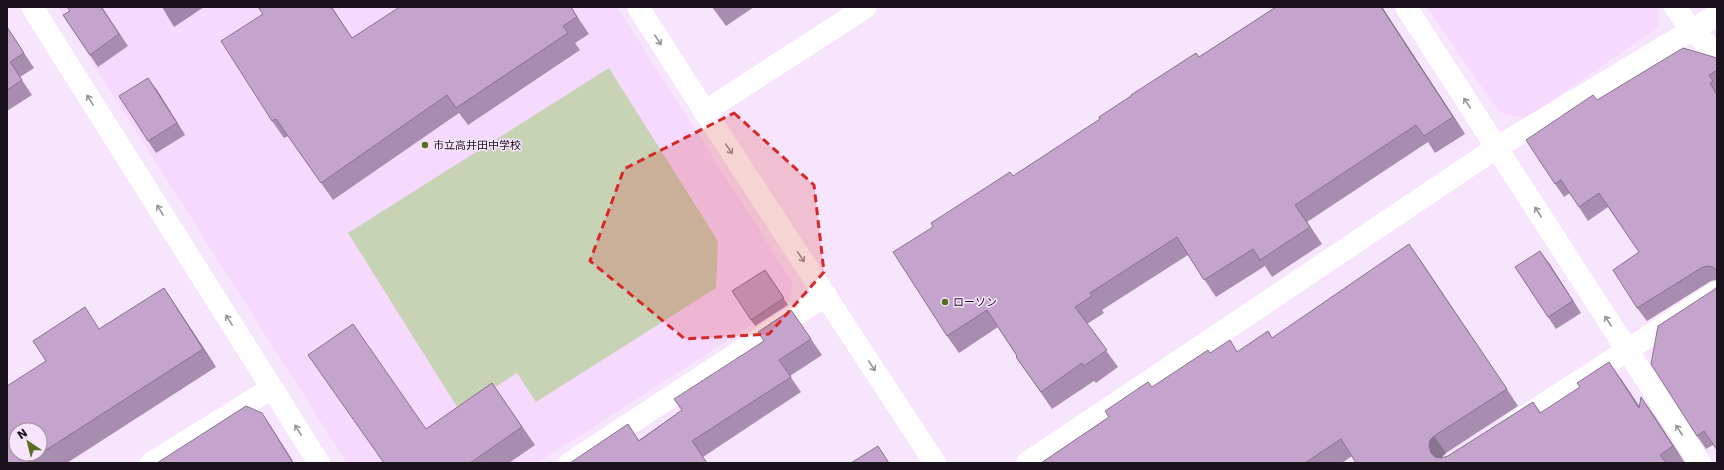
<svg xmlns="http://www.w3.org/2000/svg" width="1724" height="470" font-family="'DejaVu Sans','Noto Sans JP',sans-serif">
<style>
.built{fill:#f6dafe}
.green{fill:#c8d3b6}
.water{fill:#a384ad}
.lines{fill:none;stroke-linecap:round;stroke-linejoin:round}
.minor{stroke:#fff;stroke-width:22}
.wall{fill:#a98db0}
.shaded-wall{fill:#897390}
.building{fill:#c4a4cd;stroke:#897390}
.oneway{stroke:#989499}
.marked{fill:#d62828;fill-opacity:0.2;stroke:#d62828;stroke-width:3;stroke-dasharray:8 5;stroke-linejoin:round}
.poi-dot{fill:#586d1d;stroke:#f7e5fd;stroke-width:1.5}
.labels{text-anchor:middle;stroke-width:3;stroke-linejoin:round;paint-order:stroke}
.poi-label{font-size:11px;fill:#1a121c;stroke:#f7e5fd;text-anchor:start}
</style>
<rect width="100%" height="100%" fill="#f7e5fd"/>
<path class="built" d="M57,7H617L793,283L789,301L537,463H347Z
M1427,7H1659V27L1526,118L1499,112Z"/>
<path class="green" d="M609,68L718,241L716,288L536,402L517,373L459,410L348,233Z"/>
<path class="water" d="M162,7H204L174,27Z"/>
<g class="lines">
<path class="minor" d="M32,7L319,463
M638,7C735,160 836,311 935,463
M1406,7L1700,463
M1675,7L1692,31L1717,53
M704,112L866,7
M1513,424L1717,292
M151,463L272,388
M570,463L826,295
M1027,463L1496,148L1717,15"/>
</g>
<path class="wall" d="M102,7L128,46L98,67L63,15Z
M571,7L589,34L575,43L580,50L468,125L459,113L333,200L288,136L284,138L272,121L352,38Z
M712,7H754L726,26Z
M1276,7H1382L1465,134L1435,153L1428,142L1307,222L1322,244L1272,277L1265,266L1216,297L1188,255L1102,310L1104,313L1087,324L1118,367L1096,383L1094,381L1052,409L1016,357L1017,356L998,327L959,353L947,336L933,227L1199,57Z
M7,27L34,68L20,77L32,95L7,111Z
M1717,58V280L1711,281L1647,321L1637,308L1639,252L1608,207L1588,221L1570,193L1564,197L1555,184L1597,100Z
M157,90L185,135L156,153L148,141Z
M1421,261L1518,406L1446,453L1442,457V458L1448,456L1533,402L1541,413L1621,379L1640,407L1641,397L1653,414L1685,463H1356L1352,456L1342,463H1041L1109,417L1152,387L1210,353L1238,352L1272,338Z
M1549,263L1581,313L1556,329L1548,317Z
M765,270L788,305L755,326L751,320Z
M164,288L176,306L216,367L67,463H7L100,329Z
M1715,289L1713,445L1706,449L1697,436Z
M791,310L822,355L790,376L801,392L703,457L639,440L682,410L764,341Z
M492,383L535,445L509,463H384L426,429Z"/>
<path class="shaded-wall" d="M331,7H332L364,56L352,38Z
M1381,7H1382L1465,134L1453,117Z
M148,78L157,90L185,135L177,123Z
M1295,205L1307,222L1322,244L1310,227Z
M1409,244L1421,261L1518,406L1507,389Z
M1540,251L1549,263L1581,313L1573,301Z
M164,288L176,306L216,367L203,349Z
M1609,362L1621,379L1651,425L1639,408Z
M1641,397L1653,414L1685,463L1673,446Z
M262,413L272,428L294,463H293Z
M1434,436L1446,453L1442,457L1441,463L1431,453L1429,446L1430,440Z"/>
<path class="building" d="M67,7H101L119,34L90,55L63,15L70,11Z
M258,7H331L352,38L398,8L397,7H571L577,17L563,26L568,33L456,108L447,95L321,183L276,119L272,121L221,41L263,14Z
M1276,7H1381L1453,117L1424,136L1416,125L1295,205L1310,227L1260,260L1253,249L1204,280L1177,237L1090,293L1092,296L1075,307L1107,350L1084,366L1082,363L1041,392L1016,357L1017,356L987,310L947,336L893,252L933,227L931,223L1010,172L1013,176L1100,119L1099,117L1131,96V95L1196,53L1199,57Z
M7,27L24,53L10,62L22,80L7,90Z
M1683,48L1717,58V70L1709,75L1713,81L1710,83L1717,95V271L1713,267L1707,266L1701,268L1637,308L1613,270L1639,252L1599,193L1579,207L1561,180L1555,184L1526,140L1593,95L1597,100Z
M148,78L177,123L148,141L119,96Z
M1409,244L1507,389L1434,436L1430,440L1429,446L1431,453L1435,457L1441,458L1448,456L1533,402L1540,413L1580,387L1577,383L1609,362L1639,408L1641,397L1673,446L1660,455L1666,463H1356L1341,439L1305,463H1041L1109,417L1105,411L1148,382L1152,387L1208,350L1210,353L1230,340L1237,352L1268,331L1272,338Z
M1540,251L1573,301L1548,317L1515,267Z
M765,270L784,298L751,320L732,291Z
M1717,286V450L1704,431L1697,436L1651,364L1658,326L1715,289Z
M164,288L203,349L40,454V430H16V454H40L26,463H7V386L46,361L33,341L85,307L99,329Z
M791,310L811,339L779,360L791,377L692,441L707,463H570L628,424L639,441L682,410L674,399L764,341L758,332Z
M353,324L426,429L492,383L522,427L470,463H384L308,355Z
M246,406L262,413L293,463H157Z
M878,446L889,463H851Z"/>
<defs><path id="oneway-shaft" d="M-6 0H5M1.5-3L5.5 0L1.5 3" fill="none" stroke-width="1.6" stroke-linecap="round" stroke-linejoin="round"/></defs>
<g class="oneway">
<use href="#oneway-shaft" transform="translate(658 40) rotate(57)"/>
<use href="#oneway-shaft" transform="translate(90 100) rotate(-122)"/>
<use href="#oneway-shaft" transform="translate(1467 103) rotate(-123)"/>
<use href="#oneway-shaft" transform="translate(729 149) rotate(56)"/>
<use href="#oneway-shaft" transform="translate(160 210) rotate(-122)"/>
<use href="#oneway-shaft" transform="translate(1538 212) rotate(-123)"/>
<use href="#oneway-shaft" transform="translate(801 257) rotate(56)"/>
<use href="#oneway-shaft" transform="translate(229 320) rotate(-122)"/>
<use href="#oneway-shaft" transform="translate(1608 321) rotate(-123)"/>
<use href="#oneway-shaft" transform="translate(872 366) rotate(57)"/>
<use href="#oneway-shaft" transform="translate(298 430) rotate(-122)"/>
<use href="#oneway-shaft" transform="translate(1679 430) rotate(-123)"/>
</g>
<path class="marked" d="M734,113L814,185L824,272L769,334L685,339L590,261L624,169Z"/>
<g class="poi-dot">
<circle cx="425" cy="145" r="4"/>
<circle cx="945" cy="302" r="4"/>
</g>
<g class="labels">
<g class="poi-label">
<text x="433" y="149">市立高井田中学校</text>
<text x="953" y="306">ローソン</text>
</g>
</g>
<rect width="1724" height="470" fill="none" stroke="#1a121c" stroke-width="16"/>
<g transform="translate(28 442) rotate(325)"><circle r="19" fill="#f7e5fd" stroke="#9f91a3"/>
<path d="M0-3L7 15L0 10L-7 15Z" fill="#586d1d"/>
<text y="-6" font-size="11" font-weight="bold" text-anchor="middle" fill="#1a121c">N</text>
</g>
</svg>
